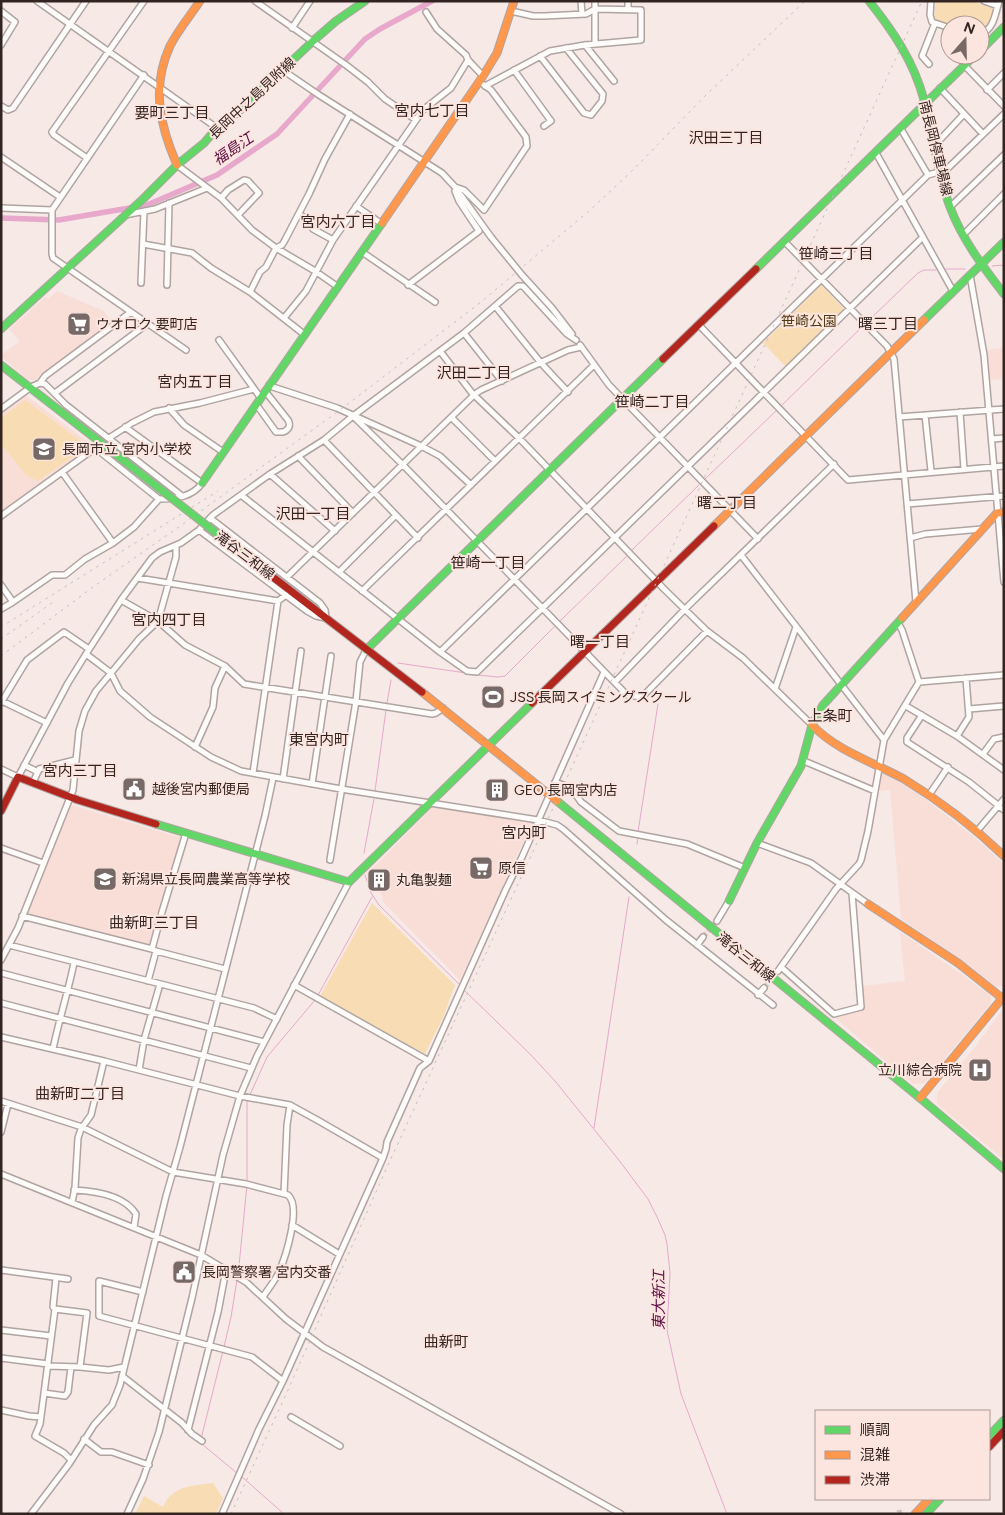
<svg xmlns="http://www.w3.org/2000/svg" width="1005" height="1515" font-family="Figtree,'Noto Sans JP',sans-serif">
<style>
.built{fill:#f9ded8}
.green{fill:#f8ddb4}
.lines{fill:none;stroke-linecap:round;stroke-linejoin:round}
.stream{stroke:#e7a8cb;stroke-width:1}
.canal{stroke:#e7a8cb;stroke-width:5.5}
.street-tunnel{stroke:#cfc2bf;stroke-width:5;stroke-dasharray:5 2.5;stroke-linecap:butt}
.street-casing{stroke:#b0a4a1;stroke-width:8}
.fast-casing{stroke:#b0a4a1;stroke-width:9}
.slow-casing{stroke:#b0a4a1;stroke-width:9}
.jam-casing{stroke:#b0a4a1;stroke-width:9}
.street{stroke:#fefcfb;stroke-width:5}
.fast{stroke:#63d668;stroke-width:7}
.slow{stroke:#ff974d;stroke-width:7}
.jam{stroke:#b3261e;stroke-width:7}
.rail{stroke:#c4c0c0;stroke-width:1;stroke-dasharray:2.5 5;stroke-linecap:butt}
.street-bridge-casing{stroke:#b0a4a1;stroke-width:8;stroke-linecap:butt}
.fast-bridge-casing{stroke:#b0a4a1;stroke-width:9;stroke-linecap:butt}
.street-bridge{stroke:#fefcfb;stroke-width:5}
.fast-bridge{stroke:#63d668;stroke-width:7}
.labels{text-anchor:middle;stroke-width:4;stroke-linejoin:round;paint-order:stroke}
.street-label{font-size:14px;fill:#322421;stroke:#fde5df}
.park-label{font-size:14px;fill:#4f3c15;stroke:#fde5df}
.poi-label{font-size:14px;fill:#322421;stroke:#fde5df;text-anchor:start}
.neighbourhood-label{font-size:15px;fill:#322421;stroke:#fde5df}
.water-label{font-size:15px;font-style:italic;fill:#5c1145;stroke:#fde5df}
</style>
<rect width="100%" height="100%" fill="#f6e9e6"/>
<path class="built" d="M57,291L104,311L113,324L37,380H32L27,379L1,357V355L20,341L9,329L45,297L48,299Z
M1004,348V379L989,380L986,350Z
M24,394L91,444L80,455L1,511V411Z
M884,773L912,789L973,836L1004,864V986L996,987L971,967L901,919L890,790L879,791L881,775Z
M71,805L182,838L149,945L25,914Z
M433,807L533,821L460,980L383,902L382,896L368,873Z
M900,932L960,973L991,996V1003L925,1083L913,1084L834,1017L863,1009L861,986L905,981Z
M1004,1007V1160L937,1104V1093L975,1047Z"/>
<path class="green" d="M936,1H972L994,9L991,22L981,31L980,25C965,25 947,27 934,18Z
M821,285L845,310L786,367L763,343Z
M25,400L85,444L78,453L38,481L27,476L1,444V418Z
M372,903L455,985L444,1015L425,1054L320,996Z
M213,1483L223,1498L216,1514H135L144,1496L163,1507C173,1485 192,1486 213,1483Z"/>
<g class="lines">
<path class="stream" d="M992,266L1004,265
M946,269H965
M867,322L918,273L924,270H936
M781,406L862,327
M705,479L777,410
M632,550L699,485
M560,621L627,556
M398,663L466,673
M477,675L498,677L505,676L554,627
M387,703L391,680
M375,791L386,710
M638,832L658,704
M637,844L638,837
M364,853L374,799
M365,875L371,893L379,905L461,986
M463,989L531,1055L555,1081L618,1159L648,1199L657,1217L665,1235L667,1244L670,1273L667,1330L681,1394L727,1514
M317,997L372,897
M249,1097L267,1057L315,1000
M594,1128L629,897
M247,1181V1100
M238,1276L247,1185
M224,1347L231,1317L237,1280
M201,1439L223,1351
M202,1444L238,1474
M241,1476L284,1514"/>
<path class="canal" d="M1,218L59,220L147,205L217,175L277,134L365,39L380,29L432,1"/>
<path class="street-tunnel" d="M703,937L717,921
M764,988L778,971
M899,1510L900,1514"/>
<g class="street-casing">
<path id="street" d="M37,1L217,128
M255,1L346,65L368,82L385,99L416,120
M581,1L582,14
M931,1L930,15L932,22L950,28
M984,1L998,6
M628,9V1
M1,11L15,22L1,45
M426,12L437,29L466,55L468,60L483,76
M292,28L310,1
M980,35C994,29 995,15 999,1
M595,44V1
M585,45L614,81
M540,56L584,113L591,115L602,101L603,94L566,48
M929,64L922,56L935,23
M964,65L1004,106
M281,69L319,95L442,173L455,187L491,237
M514,70L551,121L544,126
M144,75L52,210V254L53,258L186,350
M485,86L550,51L585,45L641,40V10L595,9L586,14L544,16H533L511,11
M940,88L983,134
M987,90L1004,73
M1,106L8,110L13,108L86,1
M901,129L928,175
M935,145L964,114
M876,153L953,291
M1,157L60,197
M87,158L54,135L52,132L144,1
M177,165L221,198L252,230L276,248L315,271L338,287
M455,187L464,190L484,210L527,146L526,137L491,90L484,85
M221,198L228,190L244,180L248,181L259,193L238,215
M356,206L382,224
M950,207L1004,155
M1,208L52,210
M299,214L310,221L313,229L333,240
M125,215L155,209L207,188
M964,234L1004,194
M785,242L887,346L894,359L916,602
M143,244L192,253L211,268L250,292L305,335
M362,252L435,302
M522,275L552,308L572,334
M970,275L984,355L1004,582
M141,283L144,211
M167,285L169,203
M408,285L479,231L459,201L455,191
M250,292L260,272L266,267L276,248L282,245L285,240L309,194L325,159L350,114
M496,307L541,363L568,392
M284,318L306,291L333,240L423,110L451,88L468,60
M699,325L848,480L1004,466
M464,333L502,381
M219,340L260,397
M580,345L609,385L758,539
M440,351L472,393L519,438L664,589L707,631L743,658L812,725
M40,383L45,376L131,312
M269,385L273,387L337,408L421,446L440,456L471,485
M55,393L147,324
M256,404L276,432H283C289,430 291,425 288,420L265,391
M169,408L184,425L223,452
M1,409L31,387L40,383L45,384L66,405L182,496
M960,412L964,469
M925,415L931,471
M353,416L403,465L627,695L642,697L707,631
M899,417L1004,409
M452,418L495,461
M109,438L132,423L154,412L200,403L254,389
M992,439L1004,438
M324,440L418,538
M298,456L353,513
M62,472L113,543
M270,474L335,531
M241,495L440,652L467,671L477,672L923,237
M907,504L1004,496
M1,516L91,451H99L159,499C175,499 193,497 202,483L125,427
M199,530L307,611L316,616L326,618L325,610L320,603L210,518
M910,538L925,534L982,529
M741,555L884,740
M339,572L396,515
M287,577L475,394L481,390L568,350L581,347
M138,578L278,601L286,595
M1,585L13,602L52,575H65L85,559L113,543L134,527L159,499
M362,591L594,365
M121,600L158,621L185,645L225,666L244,684L432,714L436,713L443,708
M1,609L13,602
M440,652L928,175L946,170L1004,114
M86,654L111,673L120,691L150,717L211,757L241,771L341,789L538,820L557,825L563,829L666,920L773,1005
M615,682L685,609L834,464
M919,682L1004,675
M775,689L796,627
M2,701L47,723
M1,703L27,660L64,632L89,649
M906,706L957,736L1004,770
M969,709L1004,706
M922,715L907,738V742L969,782L1004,810
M957,736L969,717L966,678
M195,747L213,707L215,688L225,666
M983,754L994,739L1004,737
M804,761L875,791
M24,765L38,772
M1,769L18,777L68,683L86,654L121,600L152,558L160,552L181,543L199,530L213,515L270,474L324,440L353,416L464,333L518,286H523L567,334L576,340
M253,773L278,601
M283,779L301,651
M555,782L571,788L581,802L619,831L687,844L745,868
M33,783L39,769L75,760
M312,784L331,656
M929,795L948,767
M977,831L1004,799
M757,843L811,863L868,904
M1,848L43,863
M330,860L356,701L360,662L366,650
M22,916L152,949L156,951L225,969
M717,921L729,901
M9,945L254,1008L277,1019
M697,945L703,937
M152,949L162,912L186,833
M1,960L18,928L73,790L79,731L85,711L96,691L111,673L139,639L158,621L176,557V546
M781,967L834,1014L861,1007L852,893
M778,971L836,889L859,864L861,860L868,831L884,740L919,682L902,630L898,623
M1,973L264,1042
M148,981L156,951
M294,985L429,1061
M758,995L764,988
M1,1003L251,1068
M1,1037L104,1061L240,1096L290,1105L319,1121L383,1158
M53,1049C59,1020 68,992 74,963
M139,1070L144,1040L160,984
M1,1101L82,1127L173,1172L246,1184L288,1195C302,1207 285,1259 278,1274C274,1282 268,1289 263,1297
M1,1132L8,1104
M1,1174L201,1255L246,1282L286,1319L323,1347L621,1514
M74,1190C96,1191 124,1195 136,1214L134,1227
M284,1194L287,1125L290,1105
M72,1202L75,1188L78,1138L81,1129L91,1115L104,1061
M292,1225L339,1254
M1,1270L68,1279
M56,1278L53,1307L55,1309L40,1424L35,1436L64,1453L71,1460
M143,1292L99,1281V1316L252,1357L283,1381
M55,1309L87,1313L80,1367
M1,1330L51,1336
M1,1358L48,1364
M48,1366L80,1367L109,1370L124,1367
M122,1376L182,1423L192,1434L202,1441
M44,1393L65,1396L68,1392L71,1367
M1,1410L29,1416L41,1417
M291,1417L340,1446
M188,1430L218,1312L226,1270
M84,1439L101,1452H112L149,1465
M31,1514L69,1464L94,1425L112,1405L120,1385L166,1196L180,1147L265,816L273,778
M127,1514L143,1479L159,1432L192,1298L223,1155L240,1096L257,1056L349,882
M222,1514L259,1429L283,1381L383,1158L386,1149L387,1142L420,1068L429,1061L506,889L522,857L604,672"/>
</g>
<g class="fast-casing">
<path id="fast" d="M869,1C893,31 914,62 924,100C934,135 937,173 950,207C962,239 983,267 1004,294
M980,51L1004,27
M756,269L975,55
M924,320L1004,242
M1,329L143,199L177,165L204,143L217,128L238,112L313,41L336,21L365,1
M1,365L123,460
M202,483L382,223
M366,650L663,359
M557,801L920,1098L1004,1169
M156,824L349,882L532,703
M729,901L757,843L801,766L812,725L823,705L902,618
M989,1436L1004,1420
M926,1514L940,1499"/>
</g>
<g class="slow-casing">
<path id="slow" d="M177,165C160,126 151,87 170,46C178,30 190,16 200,1
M382,223L483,76L497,53L514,1
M714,526L924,320
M902,618L997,513L1004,512
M422,692L557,801
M812,725C837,751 873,762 904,779C940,801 974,827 1004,856
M868,904L958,963L1002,998
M920,1098L1004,996
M915,1514L929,1499"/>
</g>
<g class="jam-casing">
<path id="jam" d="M663,359L756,269
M252,561L422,692
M532,703L714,526
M1,811L18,777L78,800L156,824
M989,1447L1004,1431"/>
</g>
<use href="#street" class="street"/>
<use href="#fast" class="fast"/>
<use href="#slow" class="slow"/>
<use href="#jam" class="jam"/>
<path class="rail" d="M1,627L218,491
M1,639L56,600
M1,656L93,587L183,524L340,410L481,302L589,211L633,170L706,95L805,1
M231,1514L288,1390L388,1165L561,791L922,1"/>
<g class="street-bridge-casing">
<path id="street-bridge" d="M491,237L522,275"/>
</g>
<g class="fast-bridge-casing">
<path id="fast-bridge" d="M123,460L252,561"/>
</g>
<use href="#street-bridge" class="street-bridge"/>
<use href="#fast-bridge" class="fast-bridge"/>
</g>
<defs>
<g id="supermarket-square" transform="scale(1.25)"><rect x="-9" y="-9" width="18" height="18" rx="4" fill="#776966" stroke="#fde5df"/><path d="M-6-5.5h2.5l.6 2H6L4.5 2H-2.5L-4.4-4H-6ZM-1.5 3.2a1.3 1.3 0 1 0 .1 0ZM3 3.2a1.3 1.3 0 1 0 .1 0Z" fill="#fff"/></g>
<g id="school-square" transform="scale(1.25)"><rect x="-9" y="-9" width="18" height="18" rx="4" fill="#776966" stroke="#fde5df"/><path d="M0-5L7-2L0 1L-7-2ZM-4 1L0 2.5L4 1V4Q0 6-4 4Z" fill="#fff"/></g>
<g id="stadium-square" transform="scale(1.25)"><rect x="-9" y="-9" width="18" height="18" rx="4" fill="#776966" stroke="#fde5df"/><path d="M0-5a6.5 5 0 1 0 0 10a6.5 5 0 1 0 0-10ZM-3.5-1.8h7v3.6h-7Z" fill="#fff"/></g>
<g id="civic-square" transform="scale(1.25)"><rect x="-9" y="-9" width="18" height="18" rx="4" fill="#776966" stroke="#fde5df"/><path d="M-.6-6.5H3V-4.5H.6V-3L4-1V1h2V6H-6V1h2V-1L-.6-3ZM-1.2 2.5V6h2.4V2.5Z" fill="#fff"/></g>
<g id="building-square" transform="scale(1.25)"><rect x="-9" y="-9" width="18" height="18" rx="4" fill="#776966" stroke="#fde5df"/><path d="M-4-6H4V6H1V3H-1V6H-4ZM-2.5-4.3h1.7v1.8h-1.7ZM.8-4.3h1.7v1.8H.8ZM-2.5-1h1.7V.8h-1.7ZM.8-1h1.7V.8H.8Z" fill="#fff"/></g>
<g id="hospital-square" transform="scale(1.25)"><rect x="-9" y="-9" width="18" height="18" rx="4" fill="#776966" stroke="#fde5df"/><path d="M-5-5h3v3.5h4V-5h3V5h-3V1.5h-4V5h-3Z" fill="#fff"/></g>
</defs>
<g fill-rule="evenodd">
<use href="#supermarket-square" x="79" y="324"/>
<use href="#school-square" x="44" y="449"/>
<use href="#stadium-square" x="493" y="697"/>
<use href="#civic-square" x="134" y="789"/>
<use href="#building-square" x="497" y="790"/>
<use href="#supermarket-square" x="481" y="868"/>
<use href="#school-square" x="105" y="879"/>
<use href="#building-square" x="379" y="880"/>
<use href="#hospital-square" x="980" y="1070"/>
<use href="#civic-square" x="184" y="1272"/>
</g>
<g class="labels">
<g class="street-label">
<text transform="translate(252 98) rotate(-43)" y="5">長岡中之島見附線</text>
<text transform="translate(936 148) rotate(76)" y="5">南長岡停車場線</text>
<text transform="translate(245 555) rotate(37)" y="5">滝谷三和線</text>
<text transform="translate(746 957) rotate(39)" y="5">滝谷三和線</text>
</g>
<g class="park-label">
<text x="809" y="326">笹崎公園</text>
</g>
<g class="poi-label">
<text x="96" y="329">ウオロク 要町店</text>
<text x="62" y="454">長岡市立 宮内小学校</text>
<text x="510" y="702">JSS 長岡スイミングスクール</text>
<text x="152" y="794">越後宮内郵便局</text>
<text x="514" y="795">GEO 長岡宮内店</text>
<text x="498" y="873">原信</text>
<text x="122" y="884">新潟県立長岡農業高等学校</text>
<text x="396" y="885">丸亀製麺</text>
<text x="962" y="1075" text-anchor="end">立川綜合病院</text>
<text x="202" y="1277">長岡警察署 宮内交番</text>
</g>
<g class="neighbourhood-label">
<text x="432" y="116">宮内七丁目</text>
<text x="172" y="118">要町三丁目</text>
<text x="726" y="143">沢田三丁目</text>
<text x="338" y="227">宮内六丁目</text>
<text x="836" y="259">笹崎三丁目</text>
<text x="888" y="329">曙三丁目</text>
<text x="474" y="378">沢田二丁目</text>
<text x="195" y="387">宮内五丁目</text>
<text x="652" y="407">笹崎二丁目</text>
<text x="727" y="508">曙二丁目</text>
<text x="313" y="519">沢田一丁目</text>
<text x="488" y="568">笹崎一丁目</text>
<text x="169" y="625">宮内四丁目</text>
<text x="600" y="647">曙一丁目</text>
<text x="830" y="721">上条町</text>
<text x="319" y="745">東宮内町</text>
<text x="80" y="776">宮内三丁目</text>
<text x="524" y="838">宮内町</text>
<text x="154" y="928">曲新町三丁目</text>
<text x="80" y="1099">曲新町二丁目</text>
<text x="446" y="1347">曲新町</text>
</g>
<g class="water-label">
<text transform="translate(233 149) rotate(-34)" y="5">福島江</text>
<text transform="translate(659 1300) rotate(-90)" y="5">東大新江</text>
</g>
</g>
<rect width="1005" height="1515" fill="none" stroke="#322421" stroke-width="5"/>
<rect x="815" y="1410" width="175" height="90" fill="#fde5df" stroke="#ac9893"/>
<rect x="825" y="1426" width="25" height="8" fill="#63d668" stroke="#ac9893"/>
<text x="860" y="1435" font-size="15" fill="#322421">順調</text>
<rect x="825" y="1451" width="25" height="8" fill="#ff974d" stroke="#ac9893"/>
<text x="860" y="1460" font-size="15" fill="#322421">混雑</text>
<rect x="825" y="1476" width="25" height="8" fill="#b3261e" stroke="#ac9893"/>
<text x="860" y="1485" font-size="15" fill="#322421">渋滞</text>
<g transform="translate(965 40) rotate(20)"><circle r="24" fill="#fde5df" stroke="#ac9893"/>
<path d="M0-4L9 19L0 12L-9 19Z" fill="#776966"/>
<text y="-8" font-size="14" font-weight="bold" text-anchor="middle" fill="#322421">N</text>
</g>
</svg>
